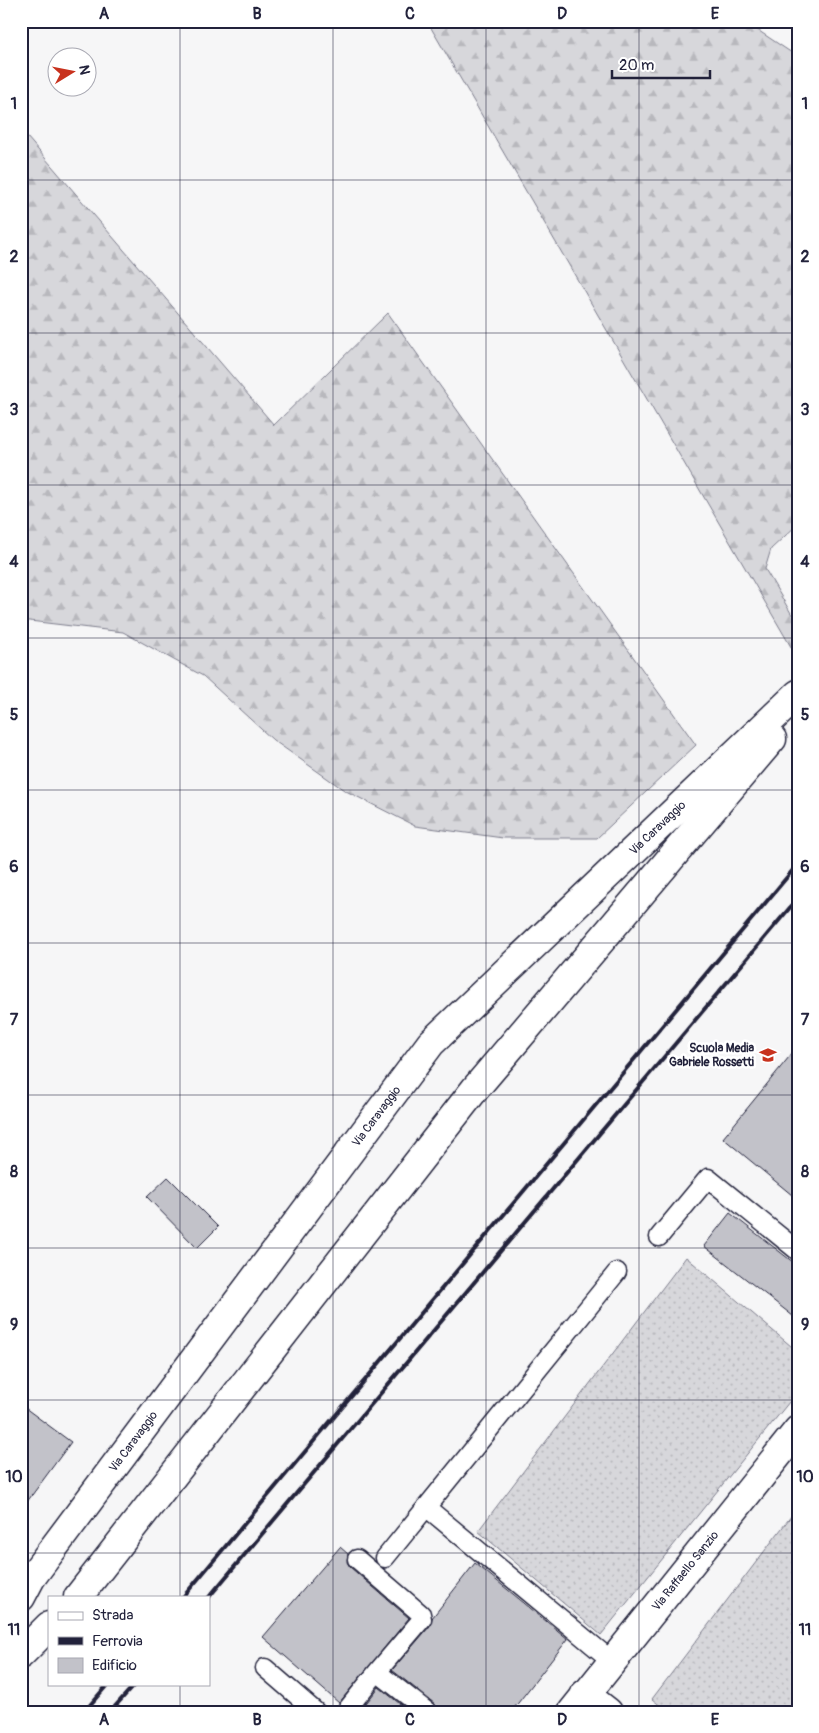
<svg xmlns="http://www.w3.org/2000/svg" width="819" height="1733" font-family="Pangolin,sans-serif">
<style>
.grass{fill:url(#grass-dots);stroke:#7c7c8b}
.forest{fill:url(#forest-firs);stroke:#7c7c8b}
.building{fill:#c2c2c9;stroke:#22223b}
.lines{fill:none;stroke-linecap:round;stroke-linejoin:round}
.lane-casing{stroke:#22223b;stroke-width:21}
.street-casing{stroke:#22223b;stroke-width:31}
.secondary-casing{stroke:#22223b;stroke-width:31}
.lane{stroke:#fff;stroke-width:18}
.street{stroke:#fff;stroke-width:28}
.secondary{stroke:#fff;stroke-width:28}
.rail{stroke:#22223b;stroke-width:4}
.grid{fill:none;stroke:#22223b;stroke-width:1;stroke-opacity:0.55}
.labels{text-anchor:middle;stroke-width:5;stroke-linejoin:round;paint-order:stroke}
.street-label{font-size:12px;fill:#22223b;stroke:#fff}
.poi-label{font-size:12px;font-weight:bold;fill:#22223b;stroke:#fff;text-anchor:end}
.neatline{fill:none;stroke:#22223b;stroke-width:2}
.grid-label{font-size:16px;text-anchor:middle;font-weight:bold;fill:#22223b}
</style>
<defs>
<pattern id="grass-dots" width="8" height="8" patternUnits="userSpaceOnUse" patternTransform="scale(1.25)"><rect width="8" height="8" fill="#d7d7db"/><path d="M2 2h.1M6 6h.1" fill="none" stroke="#b8b8bd" stroke-width="1.8" stroke-linecap="round"/></pattern>
<pattern id="forest-firs" width="22" height="20" patternUnits="userSpaceOnUse" patternTransform="scale(1.25)"><rect width="22" height="20" fill="#d7d7db"/><path d="M5 1l3.5 6h-7zM16 11l3.5 6h-7z" fill="#b8b8bd"/></pattern>
</defs>
<rect width="100%" height="100%" fill="#f6f6f7"/>
<filter id="ink" filterUnits="userSpaceOnUse"><feTurbulence type="fractalNoise" baseFrequency=".02" numOctaves="2"/><feDisplacementMap in="SourceGraphic" scale="10" xChannelSelector="R" yChannelSelector="G"/><feConvolveMatrix kernelMatrix="1 2 1 2 8 2 1 2 1" color-interpolation-filters="sRGB"/></filter>
<g filter="url(#ink)">
<path class="grass" d="M686,1257L798,1352V1391L601,1635L478,1531Z
M798,1507V1712H668L652,1699Z"/>
<path class="forest" d="M427,21H744L798,57V524L771,549L765,569L798,625V649L794,652Z
M21,130L274,425L388,313L696,745L597,838H503L415,826L344,790L273,740L203,676L123,632L21,620Z"/>
<path class="building" d="M798,1046V1200L723,1138Z
M168,1177L218,1227L197,1248L147,1197Z
M730,1213L798,1266V1320L704,1246Z
M21,1405L71,1442L21,1510Z
M340,1547L348,1554L347,1562L350,1567L409,1618L339,1703L263,1637Z
M475,1563L568,1639L511,1712H438L435,1704L392,1670L430,1626L432,1618Z
M379,1687L410,1712H359Z"/>
<g class="lines">
<g class="lane-casing">
<path id="lane" d="M659,1237L708,1178L798,1251
M426,1507L612,1661
M385,1558L617,1272
M357,1559L421,1614L422,1619L377,1672
M265,1668L316,1712
M345,1712L377,1672L428,1712"/>
</g>
<g class="street-casing">
<g id="street">
<path d="M585,1694L608,1712"/>
<path id="s1" d="M572,1712L798,1430"/>
</g>
</g>
<g class="secondary-casing">
<g id="secondary">
<path id="s2" d="M21,1597L31,1578L431,1043L798,694"/>
<path d="M78,1597L475,1089L772,739"/>
<path d="M21,1654L49,1626"/>
</g>
</g>
<use href="#lane" class="lane"/>
<use href="#street" class="street"/>
<use href="#secondary" class="secondary"/>
<path class="rail" d="M183,1597L798,864
M209,1597L798,898
M84,1712L108,1684
M110,1712L135,1684"/>
</g>
</g>
<path class="grid" d="M180,21V1597M333,21V1712M486,21V1712M639,21V1712M21,180H798M21,333H798M21,485H798M21,638H798M21,790H798M21,943H798M21,1095H798M21,1248H798M21,1400H798M21,1553H798M180,1684V1712"/>
<defs>
<g id="school-bare" transform="scale(1.35)"><path d="M0-5L7-2L0 1L-7-2ZM-4 1L0 2.5L4 1V4Q0 6-4 4Z" fill="#c8321e" stroke="#fff" stroke-width="2.5" paint-order="stroke"/></g>
</defs>
<g fill-rule="evenodd">
<use href="#school-bare" x="768" y="1055"/>
</g>
<g class="labels">
<g class="street-label">
<text dy="4" stroke="none"><textPath href="#s2" startOffset="1002">Via Caravaggio</textPath></text>
<text dy="4" stroke="none"><textPath href="#s2" startOffset="598">Via Caravaggio</textPath></text>
<text dy="4" stroke="none"><textPath href="#s2" startOffset="192">Via Caravaggio</textPath></text>
<text dy="4" stroke="none"><textPath href="#s1" startOffset="181">Via Raffaello Sanzio</textPath></text>
</g>
<g class="poi-label">
<text x="754" y="1052">Scuola Media<tspan x="754" dy="14">Gabriele Rossetti</tspan></text>
</g>
</g>
<rect width="819" height="1733" fill="none" stroke="#fff" stroke-width="55"/>
<rect x="48" y="1596" width="162" height="90" fill="#ffffff" stroke="#a7a7b1"/>
<rect x="58" y="1612" width="25" height="8" fill="#ffffff" stroke="#a7a7b1"/>
<text x="92" y="1620" font-size="15" fill="#22223b">Strada</text>
<rect x="58" y="1637" width="25" height="8" fill="#22223b" stroke="#a7a7b1"/>
<text x="92" y="1646" font-size="15" fill="#22223b">Ferrovia</text>
<rect x="58" y="1658" width="25" height="15" fill="#c2c2c9" stroke="#a7a7b1"/>
<text x="92" y="1670" font-size="15" fill="#22223b">Edificio</text>
<g transform="translate(72 72) rotate(80)"><circle r="24" fill="#ffffff" stroke="#a7a7b1"/>
<path d="M0-4L9 19L0 12L-9 19Z" fill="#c8321e"/>
<text y="-8" font-size="14" font-weight="bold" text-anchor="middle" fill="#22223b">N</text>
</g>
<path d="M612 70v8h98v-8" fill="none" stroke="#22223b" stroke-width="2.5"/>
<text x="619" y="70" font-size="15" fill="#22223b" stroke="#ffffff" stroke-width="4" paint-order="stroke">20 m</text>
<rect x="28" y="28" width="764" height="1678" class="neatline"/>
<g class="grid-label">
<text x="104" y="19">A</text>
<text x="257" y="19">B</text>
<text x="410" y="19">C</text>
<text x="562" y="19">D</text>
<text x="715" y="19">E</text>
<text x="14" y="109">1</text>
<text x="805" y="109">1</text>
<text x="14" y="262">2</text>
<text x="805" y="262">2</text>
<text x="14" y="415">3</text>
<text x="805" y="415">3</text>
<text x="14" y="567">4</text>
<text x="805" y="567">4</text>
<text x="14" y="720">5</text>
<text x="805" y="720">5</text>
<text x="14" y="872">6</text>
<text x="805" y="872">6</text>
<text x="14" y="1025">7</text>
<text x="805" y="1025">7</text>
<text x="14" y="1177">8</text>
<text x="805" y="1177">8</text>
<text x="14" y="1330">9</text>
<text x="805" y="1330">9</text>
<text x="14" y="1482">10</text>
<text x="805" y="1482">10</text>
<text x="14" y="1635">11</text>
<text x="805" y="1635">11</text>
<text x="104" y="1725">A</text>
<text x="257" y="1725">B</text>
<text x="410" y="1725">C</text>
<text x="562" y="1725">D</text>
<text x="715" y="1725">E</text>
</g>
</svg>
